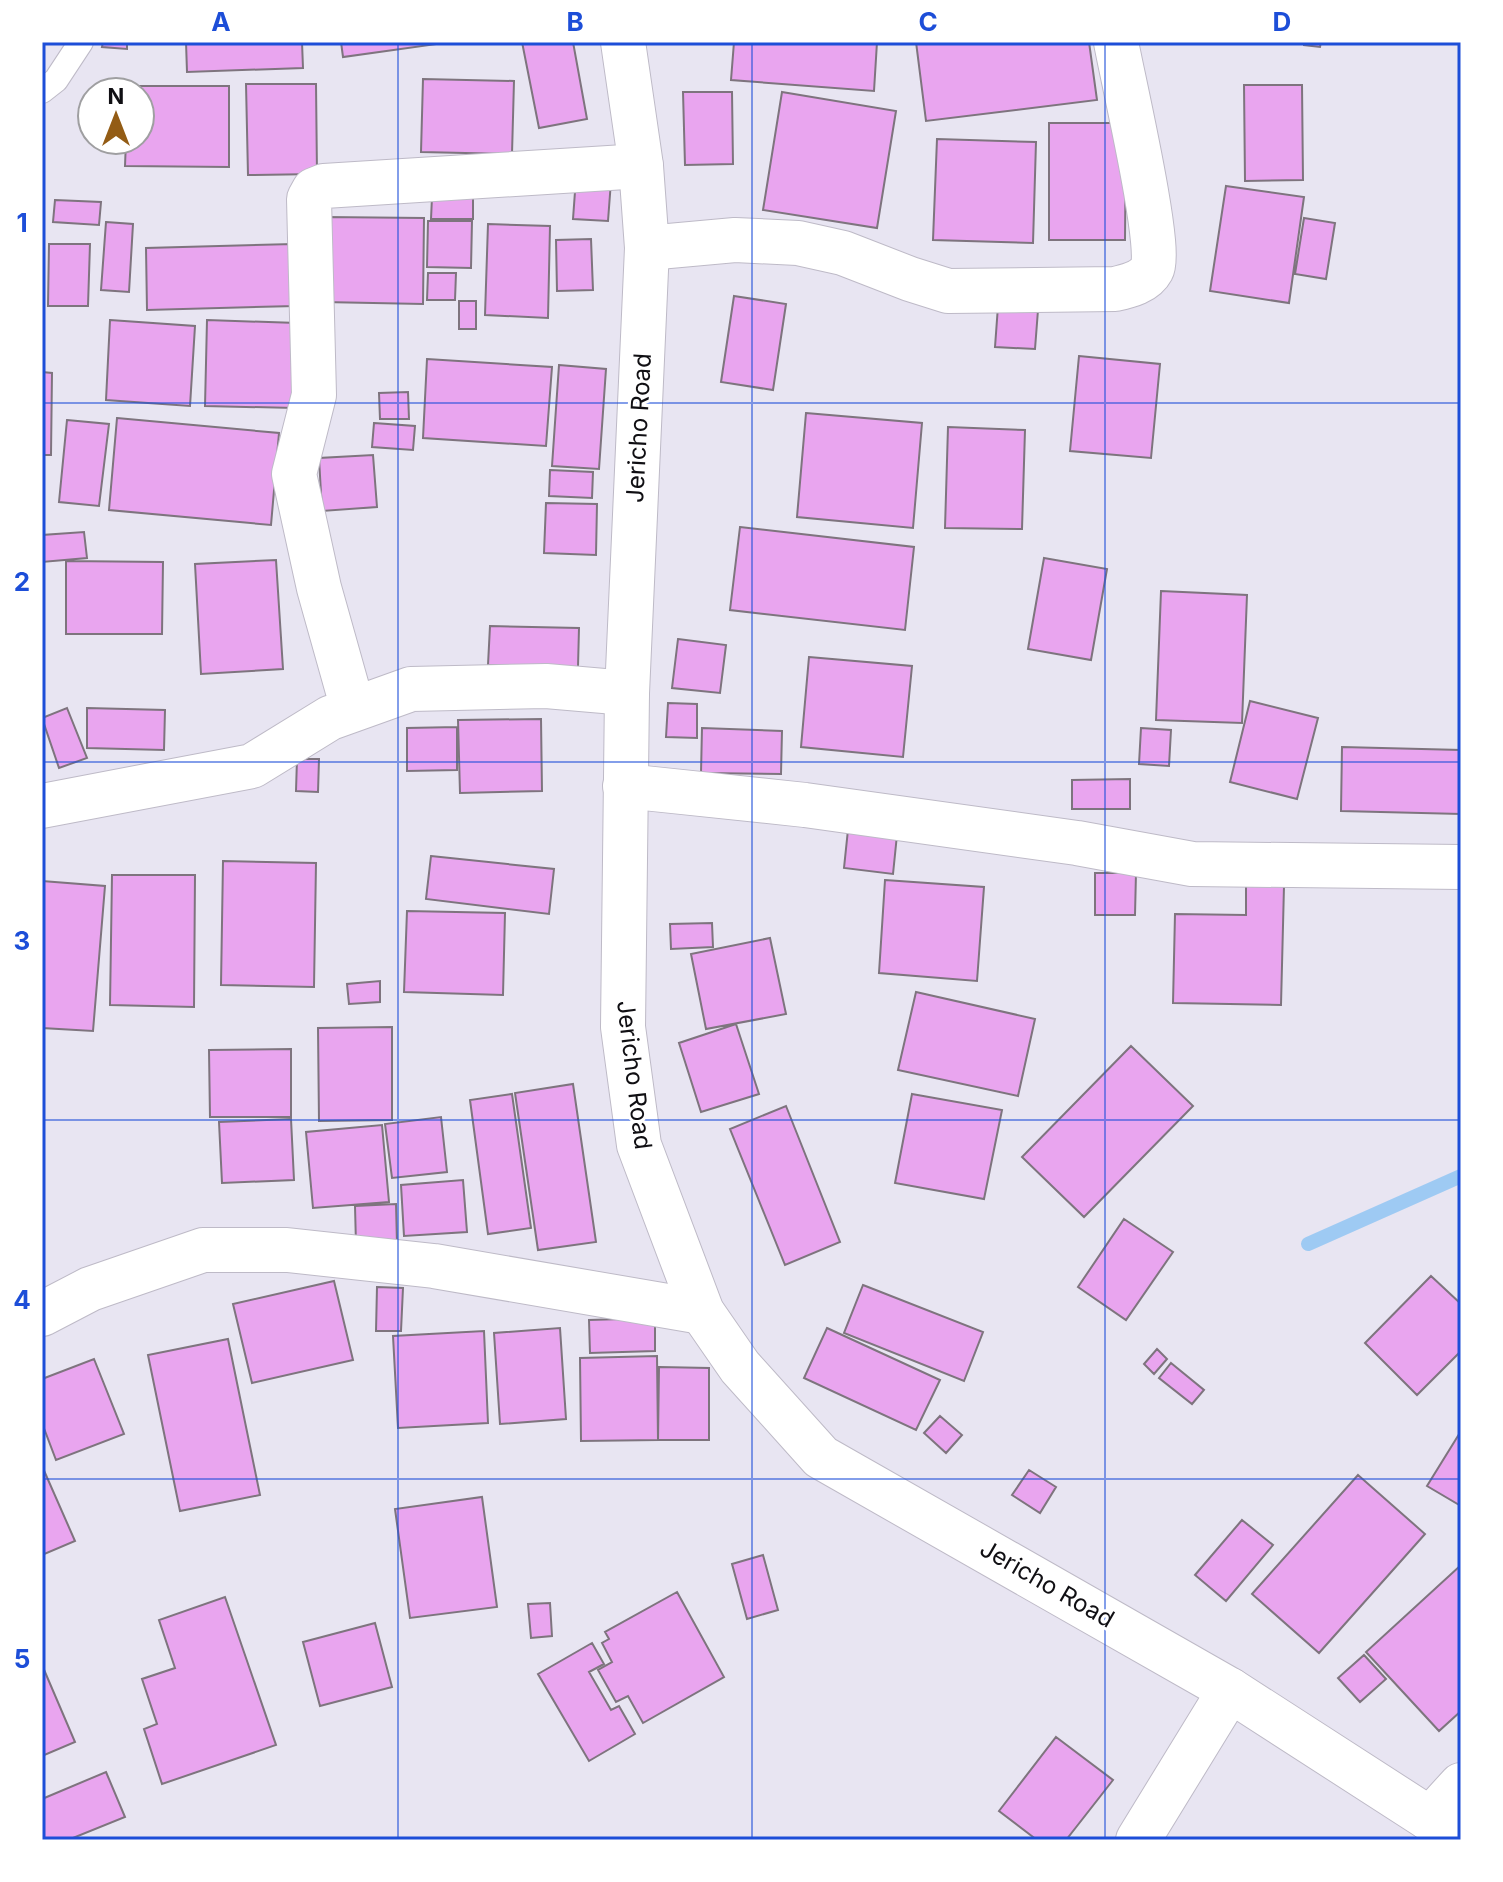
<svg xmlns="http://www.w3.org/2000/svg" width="1503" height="1882" font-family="Inter,sans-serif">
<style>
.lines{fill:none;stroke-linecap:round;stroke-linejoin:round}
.stream{stroke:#9ecaf3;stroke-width:14}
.building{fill:#e9a5ef;stroke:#7e747e;stroke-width:2}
.lane-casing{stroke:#bebac7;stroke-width:26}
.street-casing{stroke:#bebac7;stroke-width:46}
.secondary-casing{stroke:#bebac7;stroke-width:46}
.lane{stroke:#fff;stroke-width:24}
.street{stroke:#fff;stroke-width:44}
.secondary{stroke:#fff;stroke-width:44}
.grid{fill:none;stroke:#1d4ed8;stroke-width:2;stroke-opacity:0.55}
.labels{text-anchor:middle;stroke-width:6;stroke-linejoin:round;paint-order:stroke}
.street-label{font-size:24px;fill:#100f13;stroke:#fff}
.neatline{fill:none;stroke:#1d4ed8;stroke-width:3}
.grid-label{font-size:26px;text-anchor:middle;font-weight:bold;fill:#1d4ed8}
</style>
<rect width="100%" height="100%" fill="#e8e5f2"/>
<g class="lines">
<path class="stream" d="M1308,1244L1461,1176"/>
</g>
<path class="building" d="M103,42H127V49L102,47Z
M186,42H302L303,68L187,72Z
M341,42H437V44L343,57Z
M522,42H573L587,119L539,128Z
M734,42H877L874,91L731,80Z
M916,42H1089L1097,100L926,121Z
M1304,42H1321L1320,47L1304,45Z
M423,79L514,81L512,154L421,152Z
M246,84H316L317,174L248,175Z
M1244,85H1302L1303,180L1245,181Z
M126,86H229V167L125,166L126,140H140V92H126Z
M683,92H732L733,164L685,165Z
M782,92L896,111L877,228L763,210Z
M1049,123H1126L1125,240H1049Z
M937,139L1036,142L1033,243L933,240Z
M576,178L611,181L608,221L573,219Z
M1226,186L1304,197L1289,303L1210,291Z
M432,197H473V219H431Z
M55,200L101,202L99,225L53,222Z
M325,217L424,218L423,304L323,302Z
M1304,218L1335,223L1326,279L1295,274Z
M428,221H472L471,268L427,267Z
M106,222L133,224L129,292L101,290Z
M488,224L550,226L548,318L485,315Z
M591,239L593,290L557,291L556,240Z
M49,244H90L88,306H48Z
M293,244L295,306L147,310L146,248Z
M428,273H456L455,300H427Z
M734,296L786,304L773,390L721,382Z
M459,301H476V329H459Z
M998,306L1038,310L1035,349L995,347Z
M110,320L195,326L190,406L106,400Z
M207,320L297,323L295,408L205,406Z
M1079,356L1160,364L1151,458L1070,451Z
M427,359L552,367L546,446L423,438Z
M559,365L606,369L599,469L552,466Z
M42,372L52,373L51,455H42Z
M408,392L409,419H380L379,393Z
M806,413L922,423L913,528L797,517Z
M117,418L279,433L271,525L109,510Z
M67,420L109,424L99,506L59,502Z
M374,423L415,426L413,450L372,447Z
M948,427L1025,430L1022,529L945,528Z
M373,455L377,507L322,511L319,458Z
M550,470L593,472L592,498L549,496Z
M546,503L597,504L596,555L544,553Z
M740,527L914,547L905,630L730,610Z
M84,532L87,558L42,562V535Z
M1044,558L1107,569L1091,660L1028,649Z
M276,560L283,669L201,674L195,564Z
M66,561L163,562L162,634H66Z
M1161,591L1247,595L1242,723L1156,720Z
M490,626L579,628L578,667L488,665Z
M678,639L726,645L720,693L672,688Z
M809,657L912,666L903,757L801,747Z
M1250,701L1318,718L1297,799L1230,782Z
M668,703L697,704V738L666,737Z
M67,708L87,758L59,768L42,718Z
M87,708L165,710L164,750L87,748Z
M541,719L542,791L460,793L458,720Z
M457,727V770L407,771V728Z
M702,728L782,731L781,774L701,773Z
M1141,728L1171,730L1169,766L1139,764Z
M1342,747L1461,750V814L1341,811Z
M297,759H319L318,792L296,791Z
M1130,779V809H1072V780Z
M849,820L898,825L893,874L844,868Z
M431,856L554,869L549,914L426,899Z
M223,861L316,863L314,987L221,985Z
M1095,873H1136L1135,915H1095Z
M112,875H195L194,1007L110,1005Z
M885,880L984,887L977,981L879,973Z
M42,881L105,886L93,1031L42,1028Z
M1246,886H1284L1281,1005L1173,1003L1175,914L1246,915Z
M407,911L505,913L503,995L404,992Z
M712,923L713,947L671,949L670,924Z
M770,938L786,1014L706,1029L691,954Z
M380,981V1002L349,1004L347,984Z
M916,992L1035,1019L1018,1096L898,1070Z
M736,1024L759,1094L701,1112L679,1043Z
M392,1027V1120L319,1121L318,1028Z
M1131,1046L1193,1106L1084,1217L1022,1157Z
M291,1049V1117H210L209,1050Z
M573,1084L596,1242L538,1250L515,1093Z
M512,1094L531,1228L488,1234L470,1100Z
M912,1094L1002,1110L984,1199L895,1183Z
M786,1106L840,1242L785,1265L730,1129Z
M441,1117L447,1172L392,1178L385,1124Z
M291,1119L294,1180L222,1183L219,1122Z
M382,1125L389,1202L313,1208L306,1132Z
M463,1180L467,1232L404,1236L401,1185Z
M396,1204L397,1244L356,1245L355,1206Z
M1124,1219L1173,1252L1126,1320L1078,1287Z
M1431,1276L1461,1304V1351L1417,1395L1365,1343Z
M334,1281L353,1360L252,1383L233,1304Z
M863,1285L983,1332L964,1381L844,1333Z
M377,1287L403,1288L401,1331H376Z
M655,1318V1351L590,1353L589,1320Z
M560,1328L566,1419L500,1424L494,1333Z
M827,1328L940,1380L916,1430L804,1378Z
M484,1331L488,1423L398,1428L393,1336Z
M228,1339L260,1495L180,1511L148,1355Z
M1157,1349L1167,1359L1154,1374L1144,1364Z
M657,1356L658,1440L581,1441L580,1358Z
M94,1359L124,1434L56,1460L42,1423V1379Z
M1171,1363L1204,1390L1192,1404L1159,1378Z
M659,1367L709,1368V1440H658Z
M940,1416L962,1435L946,1453L924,1433Z
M1461,1431V1506L1427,1486Z
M42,1466L75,1541L42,1555Z
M1029,1470L1056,1487L1040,1513L1012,1495Z
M1358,1475L1425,1534L1319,1653L1252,1594Z
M482,1497L497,1607L410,1618L395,1509Z
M1242,1520L1273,1545L1226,1601L1195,1575Z
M763,1555L778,1610L747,1619L732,1564Z
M1461,1565V1711L1439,1731L1366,1652Z
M677,1592L724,1677L643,1723L628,1696L616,1702L598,1670L612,1662L602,1643L609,1639L605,1632Z
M225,1597L276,1745L162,1784L144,1729L157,1724L142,1679L175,1668L159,1620Z
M550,1603L552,1636L531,1638L528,1604Z
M375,1623L392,1687L320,1706L303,1642Z
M592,1643L604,1664L589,1672L611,1710L619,1706L635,1734L589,1761L538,1674Z
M1364,1655L1386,1679L1360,1702L1338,1678Z
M42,1665L75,1742L42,1756Z
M1056,1737L1113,1780L1066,1840H1037L999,1811Z
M106,1772L125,1817L68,1840H42V1799Z"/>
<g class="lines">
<g class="lane-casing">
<path id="lane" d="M42,91L56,80L81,42"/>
</g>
<g class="street-casing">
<path id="street" d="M647,248L735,240L798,243L843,253L910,279L948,291L1115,289C1129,286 1145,282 1152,269C1163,250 1122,75 1116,42
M353,709L319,588L294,474L314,395L309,199L314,190L324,186L641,166
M625,786L805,805L1077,843L1192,864L1461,867
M42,806L252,766L330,718L411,689L546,686L627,693
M42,1314L90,1289L203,1250H287L434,1266L702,1312
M1430,1819L1461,1785
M1138,1840L1230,1690"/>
</g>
<g class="secondary-casing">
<path id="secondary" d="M623,42L641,166L647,248L627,693L623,1027L639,1145L702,1312L740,1367L821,1457L1230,1690L1430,1819L1461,1835"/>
</g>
<use href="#lane" class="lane"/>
<use href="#street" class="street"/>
<use href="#secondary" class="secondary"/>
</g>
<path class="grid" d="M398,42V1840M752,42V1840M1105,42V1840M42,403H1461M42,762H1461M42,1120H1461M42,1479H1461"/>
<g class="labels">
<g class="street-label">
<text transform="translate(639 428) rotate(-87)" y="8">Jericho Road</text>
<text transform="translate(634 1075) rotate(83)" y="8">Jericho Road</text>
<text transform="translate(1047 1584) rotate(30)" y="8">Jericho Road</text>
</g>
</g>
<rect width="1503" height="1882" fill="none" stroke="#ffffff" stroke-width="88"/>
<g transform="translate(116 116)"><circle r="38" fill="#ffffff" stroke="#9f9fa1" stroke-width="2"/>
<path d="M0-6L14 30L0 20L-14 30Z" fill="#935c15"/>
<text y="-12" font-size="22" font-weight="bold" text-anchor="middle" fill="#100f13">N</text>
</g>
<rect x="44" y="44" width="1415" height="1794" class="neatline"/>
<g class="grid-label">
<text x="221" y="31">A</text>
<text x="575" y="31">B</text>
<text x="928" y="31">C</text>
<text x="1282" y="31">D</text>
<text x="22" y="232">1</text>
<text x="22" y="591">2</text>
<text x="22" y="950">3</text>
<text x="22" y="1309">4</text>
<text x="22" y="1668">5</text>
</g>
</svg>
